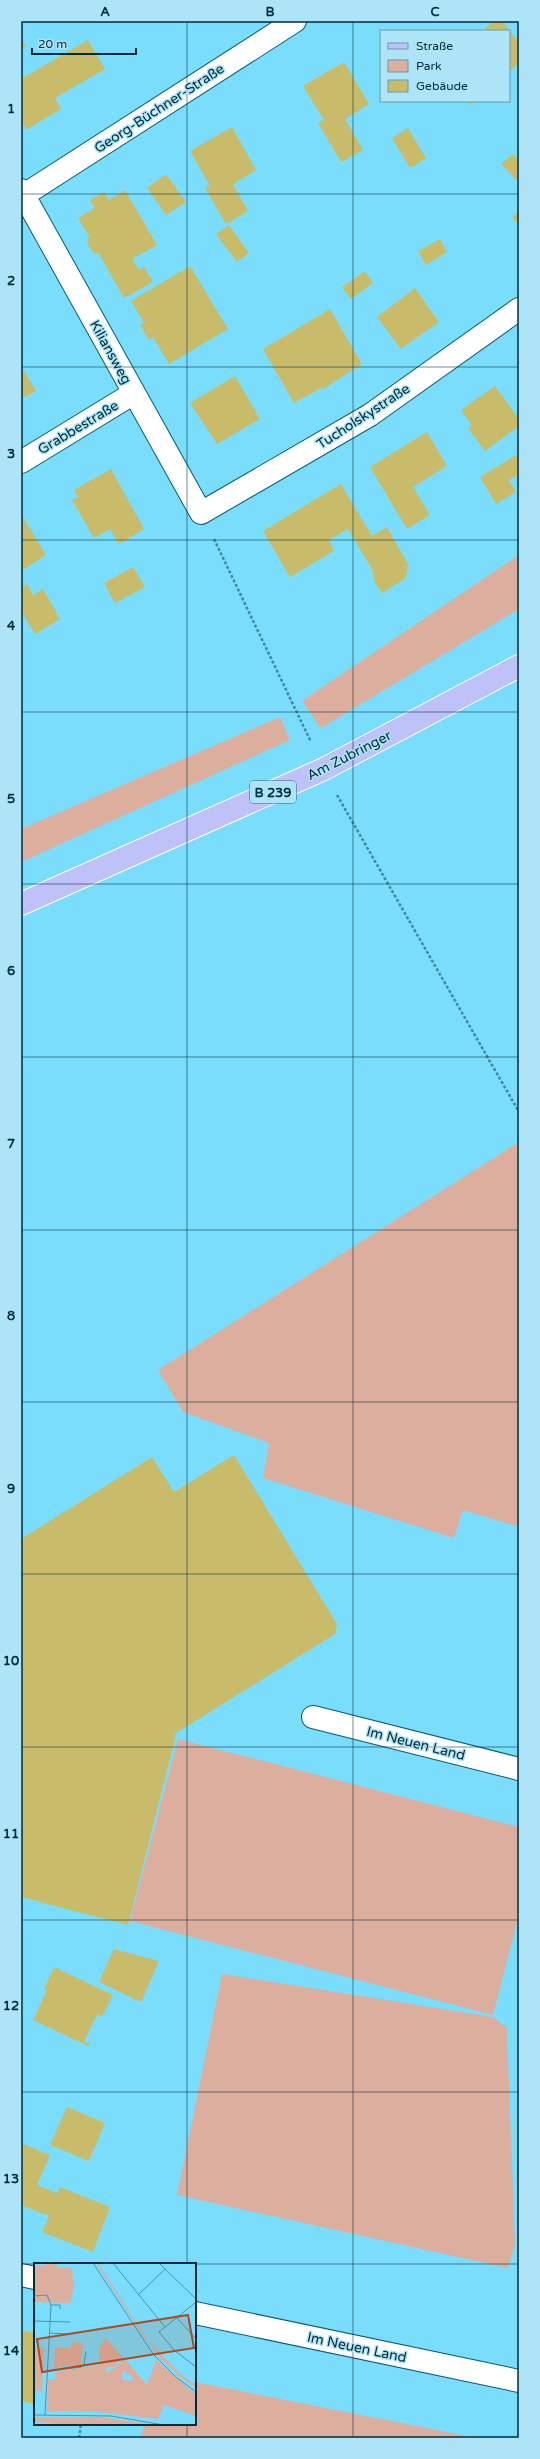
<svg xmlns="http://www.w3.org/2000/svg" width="540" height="2459" font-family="'Varela Round',sans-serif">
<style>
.green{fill:#dcae9e}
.building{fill:#c8bc6b}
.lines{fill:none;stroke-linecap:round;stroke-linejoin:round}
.street-casing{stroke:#005e74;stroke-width:24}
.primary-casing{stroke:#fff;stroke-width:24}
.path{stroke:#40899f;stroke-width:2.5;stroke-dasharray:3 2;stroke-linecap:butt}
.street{stroke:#fff;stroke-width:22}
.primary{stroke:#bfc1f9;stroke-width:22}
.grid{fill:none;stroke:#002b37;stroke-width:1;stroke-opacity:0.55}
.labels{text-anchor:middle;stroke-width:3;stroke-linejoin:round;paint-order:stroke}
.shield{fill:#ade4f7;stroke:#346271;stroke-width:1}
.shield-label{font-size:13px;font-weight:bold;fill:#002b37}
.street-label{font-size:14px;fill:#002b37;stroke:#ade4f7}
.inset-road{fill:none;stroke:#4996ad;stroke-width:1}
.view{fill:#b04a20;fill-opacity:0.15;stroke:#b04a20;stroke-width:2}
.inset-edge{fill:none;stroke:#002b37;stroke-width:2}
.neatline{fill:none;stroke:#002b37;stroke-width:1.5}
.grid-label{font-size:13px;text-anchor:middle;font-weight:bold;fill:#002b37}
</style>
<rect width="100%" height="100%" fill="#7addfc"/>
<path class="green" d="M519,555V609L321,728L302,701Z
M280,717L290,740L21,862V829Z
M519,1142V1527L463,1510L454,1538L263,1478L269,1443L183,1412L158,1370Z
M178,1739L519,1827V1915L493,2015L130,1921Z
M222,1974L493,2017L507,2028L515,2245L508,2268L177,2195Z
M195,2382L477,2438H141L144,2424H195Z"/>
<path class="building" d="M494,21H502L519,42V63L509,72V31H482Z
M21,38L26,46L21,49Z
M88,40L105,69L55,98L61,109L26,130L21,121V79Z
M344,62L369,104L345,119L363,150L341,162L318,123L324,120L303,86Z
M467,101H475L471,105Z
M232,127L256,170L233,184L248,211L226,224L205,188L210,186L190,151Z
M408,128L426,158L410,168L392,138Z
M513,154L519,160V177L516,180L501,164Z
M166,174L186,202L166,215L147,188Z
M125,190L157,245L132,259L139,270L144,267L153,282L124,298L99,254L93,253L87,242L89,236L78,218L95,208L90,200L104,192L109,200Z
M519,211V226L512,217Z
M229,225L249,253L237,262L216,234Z
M440,239L447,252L426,265L418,251Z
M190,266L228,329L169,364L153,337L149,340L140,325L144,323L131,301Z
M365,271L373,283L351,299L342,287Z
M415,288L439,322L401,349L377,317Z
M330,309L362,364L322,390L321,388L294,403L263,349Z
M21,366L36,391L21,399Z
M235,376L260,419L217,444L190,403Z
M495,386L519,419V426L485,451L468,428L472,425L461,410Z
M427,432L447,466L413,487L430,515L407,529L370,467Z
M516,455L519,460V474L509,480L516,492L496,504L480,477Z
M111,469L144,529L119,544L110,529L94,538L72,500L78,497L74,490Z
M341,484L372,536L387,527L408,564L406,578L382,593L375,583L372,569L348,529L329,540L334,551L290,577L263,531Z
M21,514L46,555L21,571Z
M133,567L145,587L115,603L104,583Z
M27,584L33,595L43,589L60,619L35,634L21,611V588Z
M234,1455L337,1624L335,1634L173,1735H176L128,1925L21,1897V1539L152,1457L174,1492Z
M114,1949L159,1961L141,2002L99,1982Z
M54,1967L113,1995L102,2017L97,2014L84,2042L90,2044L88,2046L33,2020L47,1990L44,1989Z
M67,2107L105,2123L89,2161L50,2145Z
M21,2143L50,2155L37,2185L57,2193L60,2187L110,2207L93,2252L42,2232L49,2216L21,2205Z
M21,2330L35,2333V2404L21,2401Z"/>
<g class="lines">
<g class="street-casing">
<path id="street" d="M21,190L201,513L370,415L519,309
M24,195L295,21
M21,462L134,393
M313,1717L519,1769
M21,2275L35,2278
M195,2313L519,2381"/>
</g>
<g class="primary-casing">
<path id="primary" d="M21,904L324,769L519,666"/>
</g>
<path class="path" d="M214,539L311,742
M337,795L519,1112
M79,2438L81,2424"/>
<use href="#street" class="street"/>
<use href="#primary" class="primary"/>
</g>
<path class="grid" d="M187,21V2264M353,21V2438M21,194H519M21,367H519M21,540H519M21,712H519M21,884H519M21,1057H519M21,1230H519M21,1402H519M21,1574H519M21,1747H519M21,1920H519M21,2092H519M21,2264H35M195,2264H519M187,2424V2438"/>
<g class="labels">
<rect class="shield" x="250" y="781" width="46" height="22" rx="3"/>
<g class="shield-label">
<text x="273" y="797">B 239</text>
</g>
<g class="street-label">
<text transform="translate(159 108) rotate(-33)" y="5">Georg-Büchner-Straße</text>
<text transform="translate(111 352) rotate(61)" y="5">Kiliansweg</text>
<text transform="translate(363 416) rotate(-33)" y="5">Tucholskystraße</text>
<text transform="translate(78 427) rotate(-31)" y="5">Grabbestraße</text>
<text transform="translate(349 755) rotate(-27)" y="5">Am Zubringer</text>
<text transform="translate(416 1743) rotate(14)" y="5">Im Neuen Land</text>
<text transform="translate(357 2347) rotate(12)" y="5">Im Neuen Land</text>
</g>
</g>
<g transform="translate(34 2263)">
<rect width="162" height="162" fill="#7addfc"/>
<path d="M13,0H23L24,5L38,4L40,25L36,40L0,39V3H9ZM62,0H64L113,76L112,77ZM72,75L89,95L79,104H72V109H75L91,96L113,122L122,97L162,132V153L130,142L124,156L66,149L13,148L14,116H21V109L65,102L66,83ZM89,107L99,115L98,118L88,116ZM114,77L146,111L162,122V125L145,113L124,93ZM37,79L49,80L47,103L35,102L20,105L21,84L35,85V97ZM0,84L10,85L8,128L0,127ZM0,154H65L125,162H19V160L0,159Z" fill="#dcae9e" fill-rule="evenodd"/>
<path class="inset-road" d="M59,0L119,91L143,115L162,129M79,0L131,64M125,0L162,36M104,32L131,6M0,33L13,32L17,42L11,152M162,39L125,69L140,87L162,104M17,42H26V46M143,55L162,76M0,58L36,59M15,70L35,71M13,108L48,104L50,102L52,88M0,152L77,153L130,162"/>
<path class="view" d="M154,52L160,85L8,109L3,76Z"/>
<rect width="162" height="162" class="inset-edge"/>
</g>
<rect width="540" height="2459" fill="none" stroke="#ade4f7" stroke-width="44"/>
<rect x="380" y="30" width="130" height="72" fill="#ade4f7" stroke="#689aaa"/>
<rect x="388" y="43" width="20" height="6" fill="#bfc1f9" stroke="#689aaa"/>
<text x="416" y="50" font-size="12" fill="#002b37">Straße</text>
<rect x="388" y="60" width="20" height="12" fill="#dcae9e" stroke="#689aaa"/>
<text x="416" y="70" font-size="12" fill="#002b37">Park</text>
<rect x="388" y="80" width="20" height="12" fill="#c8bc6b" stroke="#689aaa"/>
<text x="416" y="90" font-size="12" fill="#002b37">Gebäude</text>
<path d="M32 48v6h104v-6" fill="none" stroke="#002b37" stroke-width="2"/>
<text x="38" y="48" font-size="12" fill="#002b37" stroke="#ade4f7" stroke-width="3" paint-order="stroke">20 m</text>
<rect x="22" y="22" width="496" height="2415" class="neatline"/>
<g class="grid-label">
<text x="105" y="16">A</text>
<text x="270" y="16">B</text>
<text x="435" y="16">C</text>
<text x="11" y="113">1</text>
<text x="11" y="285">2</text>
<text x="11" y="458">3</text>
<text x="11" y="630">4</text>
<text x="11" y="803">5</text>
<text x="11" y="975">6</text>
<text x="11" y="1148">7</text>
<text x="11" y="1320">8</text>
<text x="11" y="1493">9</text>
<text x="11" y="1665">10</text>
<text x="11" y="1838">11</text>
<text x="11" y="2010">12</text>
<text x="11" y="2183">13</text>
<text x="11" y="2355">14</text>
</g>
</svg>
